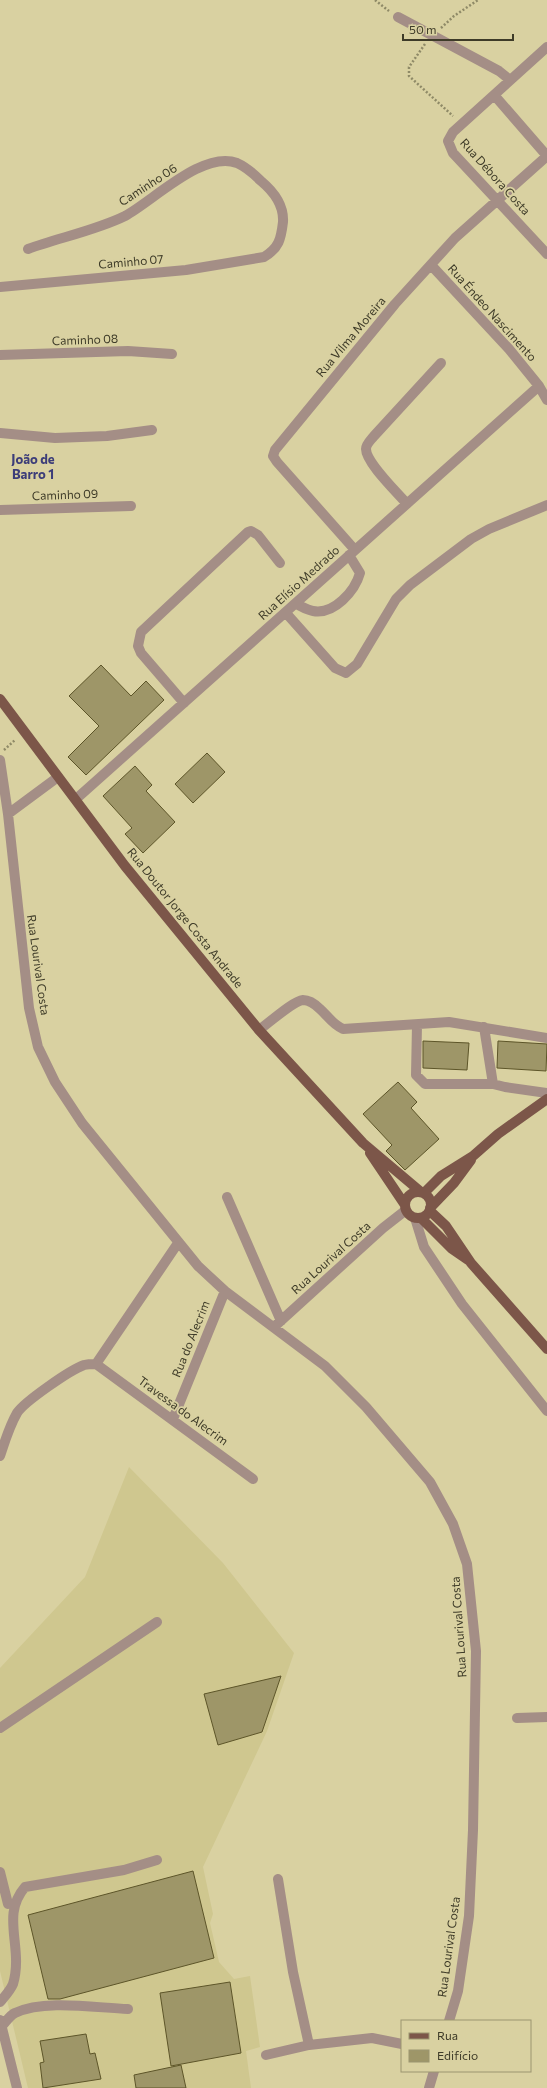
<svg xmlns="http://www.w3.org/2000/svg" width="547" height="2088" font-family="Commissioner,sans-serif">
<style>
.built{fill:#cfc78f}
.building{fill:#9e9668;stroke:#5d5529}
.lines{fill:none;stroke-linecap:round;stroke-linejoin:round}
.path{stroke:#8f8a67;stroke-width:2.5;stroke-dasharray:2 2;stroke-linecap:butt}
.minor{stroke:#a48e86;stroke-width:10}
.major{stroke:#7c5649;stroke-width:10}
.labels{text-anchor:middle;stroke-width:3.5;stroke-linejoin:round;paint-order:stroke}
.street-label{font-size:12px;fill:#3e3b28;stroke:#d9d1a1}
.neighbourhood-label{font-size:13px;font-weight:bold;fill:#3c3d79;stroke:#d9d1a1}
</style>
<rect width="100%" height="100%" fill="#d9d1a1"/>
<path class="built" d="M129,1467L223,1563L294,1653L267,1731L203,1867L213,1914L210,1923L219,1962L234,1979L250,1976L260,2047L246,2051L251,2088H28L0,1971V1668L85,1577Z"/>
<path class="building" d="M101,665L131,696L146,681L164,700L86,775L68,757L99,726L69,696Z
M207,753L225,772L193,803L175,784Z
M135,766L152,785L146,791L175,822L143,853L125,834L132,828L103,796Z
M423,1041L469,1043L467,1070L423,1068Z
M498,1041L547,1044L546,1071L497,1068Z
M398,1082L417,1102L411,1108L439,1139L405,1170L386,1151L392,1145L363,1114Z
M281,1676L262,1732L218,1745L204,1694Z
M193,1871L214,1958L60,1999H48L28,1915Z
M230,1982L241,2053L171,2066L160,1993Z
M86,2034L90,2054L95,2053L101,2079L43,2088L40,2063L44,2062L40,2041Z
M181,2065L186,2088H136L134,2075Z"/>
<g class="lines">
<path class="path" d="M375,0L389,11
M441,28L454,16L478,0
M425,44L409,67V76L453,116
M4,750L15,740"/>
<path class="minor" d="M398,17L499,71L510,80
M547,47L453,132L448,141L453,153L547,254
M495,96L547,156
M431,265L509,349L539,386L547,400
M0,287L186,270L264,257C279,248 281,239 283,222C284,205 273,191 261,181C254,174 246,167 237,163C203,150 153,201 125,216C97,230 58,238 28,249
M0,355L128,351L172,354
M0,433L55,438L107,436L152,430
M407,504C398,493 366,463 366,449C366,444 371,440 374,436L441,363
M0,510L131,506
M355,550L277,462L273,456L275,450L395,304L455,238L547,156
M296,604C301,606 307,610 313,611C334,615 355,591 360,573L349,555
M286,613L335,668L346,673L357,664L396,599L410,585L471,539L489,529L547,505
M184,703L141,653L138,646L141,632L248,532L251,531L258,535L280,563
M0,760L8,814L29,1008L38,1047L55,1082L82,1123L198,1266L225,1291L325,1366L366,1407L430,1482L453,1524L467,1564L476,1651L473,1830L469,1916L458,1991L449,2021
M76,799L539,386
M8,814L58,777
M417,1025L416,1075L425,1084H493
M484,1027L493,1084L505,1087L547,1093
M259,1030C269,1023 293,1001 303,1000C309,1000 316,1005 320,1009C328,1016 332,1024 343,1029L449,1022L547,1038
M227,1197L281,1321
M415,1218L424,1247L462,1304L547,1411
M274,1327L383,1228L406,1210
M96,1364L253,1479
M96,1364L178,1243
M173,1419L225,1291
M0,1456C5,1441 9,1427 17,1413C24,1402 70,1370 84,1365C88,1364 92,1364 96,1364
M517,1718L547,1717
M0,1728L157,1622
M0,1872L8,1904
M278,1879L293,1972L309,2045
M0,2002C5,1996 10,1991 13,1984C24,1947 0,1916 25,1887L124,1870L157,1860
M0,2020L17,2088
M2,2026C6,2022 10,2015 15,2013C45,1999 96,2008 128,2009
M266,2055L309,2045L372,2038L402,2044
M429,2088L434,2071"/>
<path class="major" d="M0,699L125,866L259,1030L363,1143L421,1192
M370,1153L405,1205
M405 1205a13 13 0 1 1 26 0a13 13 0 1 1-26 0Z
M424,1193L441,1176L473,1156L498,1134L547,1099
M430,1208L454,1183L471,1160
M430,1211L446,1226L471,1263L547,1349
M421,1218L452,1249L468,1260"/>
</g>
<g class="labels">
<g class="street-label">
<text transform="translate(495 177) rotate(48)" y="4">Rua Débora Costa</text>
<text transform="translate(148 185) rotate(-33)" y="4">Caminho 06</text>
<text transform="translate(131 262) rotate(-5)" y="4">Caminho 07</text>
<text transform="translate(492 313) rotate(48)" y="4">Rua Éndeo Nascimento</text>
<text transform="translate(351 337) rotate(-50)" y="4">Rua Vilma Moreira</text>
<text transform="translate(85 340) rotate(-2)" y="4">Caminho 08</text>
<text transform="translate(65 495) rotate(-2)" y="4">Caminho 09</text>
<text transform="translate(299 583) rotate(-42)" y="4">Rua Elísio Medrado</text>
<text transform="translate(185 918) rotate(51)" y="4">Rua Doutor Jorge Costa Andrade</text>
<text transform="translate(38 965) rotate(82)" y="4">Rua Lourival Costa</text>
<text transform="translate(331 1258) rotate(-42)" y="4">Rua Lourival Costa</text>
<text transform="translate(191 1339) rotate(-68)" y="4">Rua do Alecrim</text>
<text transform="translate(183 1411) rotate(36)" y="4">Travessa do Alecrim</text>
<text transform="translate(459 1627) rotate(-94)" y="4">Rua Lourival Costa</text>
<text transform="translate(449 1947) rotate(-82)" y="4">Rua Lourival Costa</text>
</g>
<g class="neighbourhood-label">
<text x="33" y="464">João de<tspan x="33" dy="15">Barro 1</tspan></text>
</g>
</g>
<rect x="401" y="2020" width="130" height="52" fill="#d9d1a1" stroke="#9b9571"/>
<rect x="409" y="2033" width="20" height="6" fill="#7c5649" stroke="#9b9571"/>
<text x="437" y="2040" font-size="12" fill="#3e3b28">Rua</text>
<rect x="409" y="2050" width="20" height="12" fill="#9e9668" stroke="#9b9571"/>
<text x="437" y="2060" font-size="12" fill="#3e3b28">Edifício</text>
<path d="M403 34v6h110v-6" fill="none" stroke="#3e3b28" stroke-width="2"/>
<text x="409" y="34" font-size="12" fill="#3e3b28" stroke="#d9d1a1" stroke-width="3" paint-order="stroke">50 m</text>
</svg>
